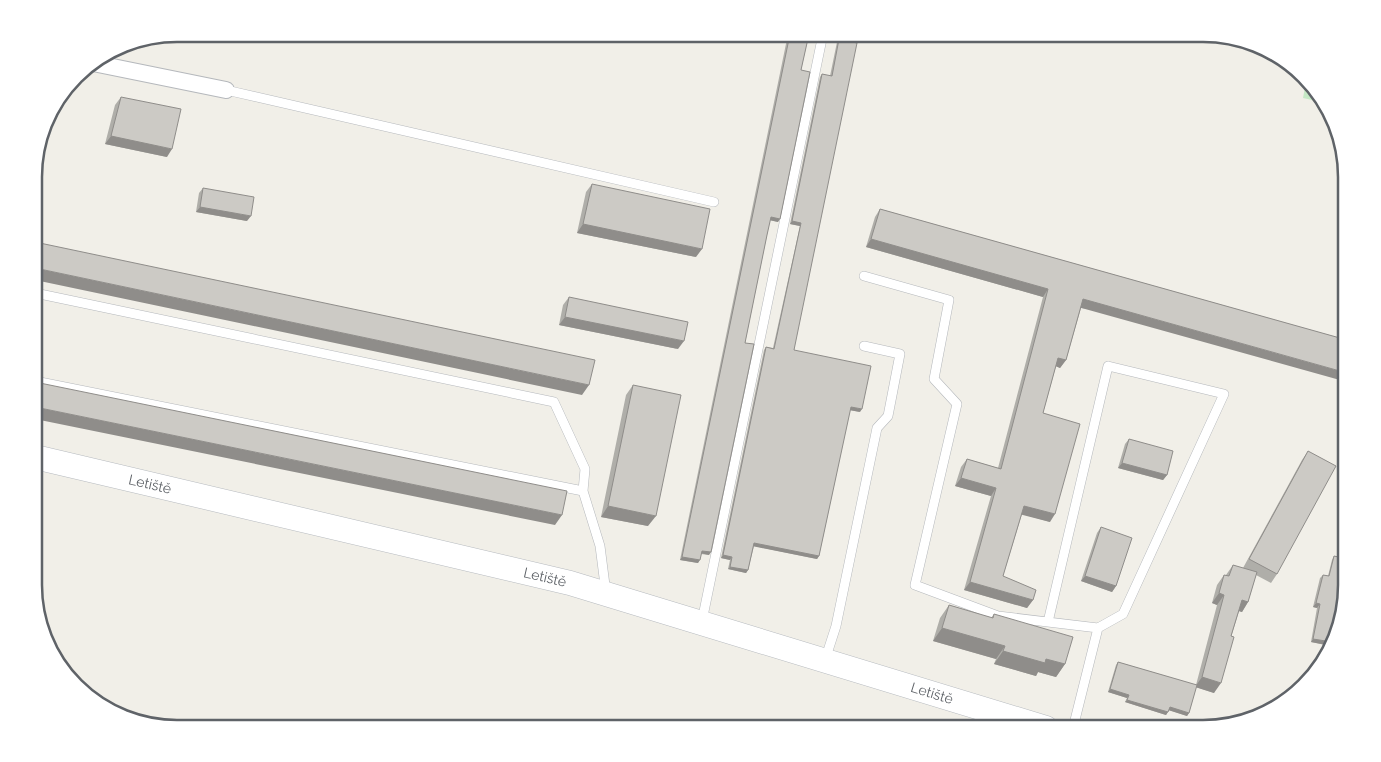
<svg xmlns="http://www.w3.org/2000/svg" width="1381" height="762" font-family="Raleway,sans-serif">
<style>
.green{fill:#c5e8c5}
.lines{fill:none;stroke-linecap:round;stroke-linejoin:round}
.lane-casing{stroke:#b5b8bc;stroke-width:10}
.street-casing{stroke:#b5b8bc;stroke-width:18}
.secondary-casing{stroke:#b6babf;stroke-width:25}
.lane{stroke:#fff;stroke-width:9}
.street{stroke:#fff;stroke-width:16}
.secondary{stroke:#fff;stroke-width:24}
.wall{fill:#afaea9}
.shaded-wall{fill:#8f8d8a}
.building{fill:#cccac5;stroke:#8f8d8a}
.labels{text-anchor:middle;stroke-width:4.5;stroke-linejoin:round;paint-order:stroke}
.street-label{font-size:14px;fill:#5f6368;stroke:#fff}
.rim{fill:none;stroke:#5f6368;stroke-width:2.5}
</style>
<rect width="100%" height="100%" fill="#f1efe8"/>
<path class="green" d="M1306,82L1323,98L1326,108L1312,100L1303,98Z"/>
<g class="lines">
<g class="lane-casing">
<path id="lane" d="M226,90L714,202
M864,276L949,300L934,379L957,404L915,585L998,616L1098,628
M35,293L554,402L585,469L583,491L600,546L606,593
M35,381L583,491
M702,621L823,34
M1048,622L1108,366L1224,394L1123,614L1098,628L1073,728
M825,660L836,626L877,428L888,416L900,354L864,346"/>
</g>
<g class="street-casing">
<path id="street" d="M93,63L226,90"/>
</g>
<g class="secondary-casing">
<path id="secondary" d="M35,457L570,583L1046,728"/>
</g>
<use href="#lane" class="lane"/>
<use href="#street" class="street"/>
<use href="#secondary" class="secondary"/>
</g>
<path class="wall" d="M788,34H809L801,70L778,222L770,220L745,343L709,555L701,554L698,563L680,560Z
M839,39L794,350L860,412L850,410L819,556L817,559L754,546L748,570L746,573L728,569L730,560L721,558L764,350L766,347L773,348L800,226L790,224L820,77L822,74L830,76L837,42Z
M121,97L167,157L105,144L115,105Z
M592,184L696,257L577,233L586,192Z
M203,188L247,221L196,212L199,193Z
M880,209L1347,340L1081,308L1066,360L1060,368L1056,366L1043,413L1050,522L1022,514L1003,576L1033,600L1027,608L964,590L991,496L955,486L961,467L967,459L998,468L1043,297L866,247L875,217Z
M569,297L678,349L559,325L563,305Z
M633,385L648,526L601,517L626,395Z
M1129,439L1167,475L1163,480L1118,468L1125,444Z
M1308,451L1277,574L1271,583L1256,575L1248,602L1242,612L1239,611L1214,693L1196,687L1189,713L1187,716L1169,710L1166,715L1125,702L1127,698L1108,692L1116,665L1118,662L1196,685L1217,605L1212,603L1217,585L1224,575H1226L1233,565L1246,569L1243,568L1302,460Z
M1101,527L1116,586L1112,592L1081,581L1097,533Z
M1334,556L1347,559V586H1346L1338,615L1340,616L1331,646L1311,642L1317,608L1313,607L1320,578L1323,575L1328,576L1332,560Z
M949,605L991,618L994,614L1065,664L1056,677L1038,672L1036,676L994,664L996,659L933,641L940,618Z"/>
<path class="shaded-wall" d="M111,136L172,149L167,157L105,144Z
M200,207L251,216L247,221L196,212Z
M771,217L780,219L778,222L769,220Z
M792,221L801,223L800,226L790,224Z
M583,224L702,249L696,257L577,233Z
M871,239L1048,289L1043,297L866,247Z
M35,268L589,385L582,395L35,280Z
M1083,299L1347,373V382L1078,307Z
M565,317L684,341L678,349L559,325Z
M1058,358L1066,360L1060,368L1053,365Z
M35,407L562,515L555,525L35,419Z
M851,407L862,409L860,412L849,410Z
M1122,463L1167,475L1163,480L1118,468Z
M961,478L996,488L991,496L955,486Z
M608,506L656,516L648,526L601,517Z
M1024,506L1055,514L1050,522L1019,514Z
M754,543L819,556L817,559L752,546Z
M702,551L711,552L709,555L700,553Z
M723,555L732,557L730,560L721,558Z
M682,557L700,560L698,563L680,560Z
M730,567L748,570L746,573L728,569Z
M1085,576L1116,586L1112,592L1081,581Z
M970,582L1033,600L1027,608L964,590Z
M1219,593L1224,595L1217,605L1212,603Z
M1242,600L1248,602L1242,612L1235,610Z
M1316,603L1320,604L1317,608L1313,607Z
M942,628L1005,646L996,659L933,641Z
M1313,639L1332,642L1331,646L1311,642Z
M1003,651L1046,659L1065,664L1056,677L1038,672L1036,676L994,664Z
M1202,677L1221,683L1214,693L1195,687Z
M1110,689L1129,695L1127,698L1108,692Z
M1127,700L1168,712L1166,715L1125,702Z
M1170,707L1189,713L1187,716L1168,710Z"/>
<path class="building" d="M790,34H809L801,70L810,72L780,219L771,217L767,235L745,343L754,344L711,552L702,551L700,560L682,557Z
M839,39L857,43L794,350L871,366L862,409L851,407L819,556L754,543L748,570L730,567L732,557L723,555L766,347L774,349L801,223L792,221L822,74L832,76Z
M121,97L181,109L172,149L111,136Z
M592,184L710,209L702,249L583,224Z
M203,188L254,197L251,216L200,207Z
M880,209L1347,340V373L1083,299L1066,360L1058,358L1043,413L1080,424L1055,514L1024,506L1003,576L1036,590L1033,600L970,582L996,488L961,478L967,459L1001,469L1048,289L871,239Z
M35,242L595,360L589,385L35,268Z
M569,297L688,322L684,341L565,317Z
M35,382L567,491L562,515L35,407Z
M633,385L681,395L656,516L608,506Z
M1129,439L1173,451L1167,475L1122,463Z
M1308,451L1336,466L1277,574L1249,559Z
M1101,527L1132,538L1116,586L1085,576Z
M1334,556L1347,559V582L1338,615L1340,616L1332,642L1313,639L1320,604L1316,603L1323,575L1329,576Z
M1233,565L1257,572L1248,602L1242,600L1231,636L1234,637L1221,683L1202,677L1224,595L1219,593L1224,575L1229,576Z
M949,605L993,618L994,614L1073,637L1065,664L1046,659L1045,663L1003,651L1005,646L942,628Z
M1118,662L1197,685L1189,713L1170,707L1168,712L1127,700L1129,695L1110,689Z"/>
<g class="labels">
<g class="street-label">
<text transform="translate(150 484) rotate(13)" y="5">Letiště</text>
<text transform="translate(545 577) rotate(13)" y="5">Letiště</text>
<text transform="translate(932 693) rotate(17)" y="5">Letiště</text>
</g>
</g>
<path d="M0 0H1381V762H0ZM177 42H1203A135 135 0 0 1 1338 177V585A135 135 0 0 1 1203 720H177A135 135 0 0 1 42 585V177A135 135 0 0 1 177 42Z" fill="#fff" fill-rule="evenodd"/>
<path class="rim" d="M177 42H1203A135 135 0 0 1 1338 177V585A135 135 0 0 1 1203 720H177A135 135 0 0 1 42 585V177A135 135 0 0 1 177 42Z"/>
</svg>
